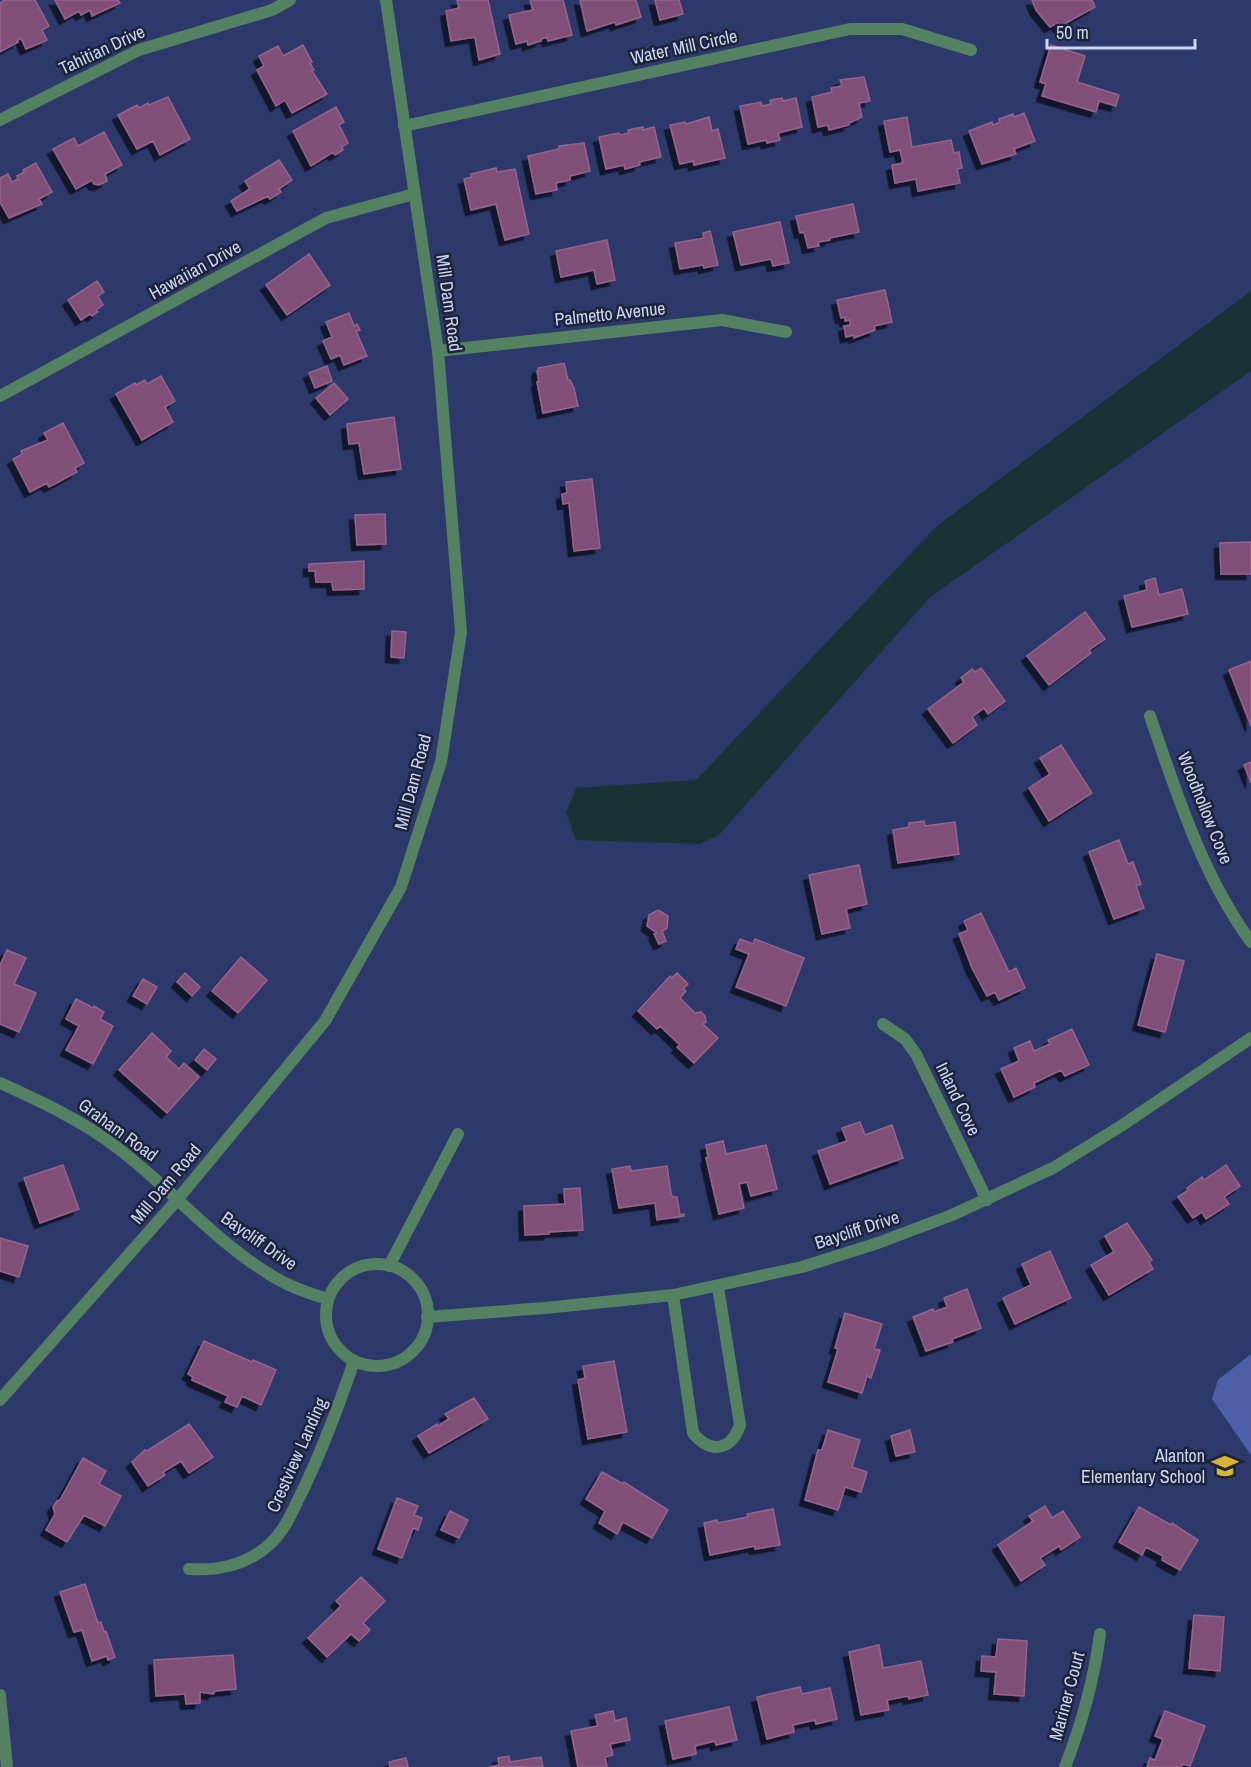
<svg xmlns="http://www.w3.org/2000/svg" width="1251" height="1767" font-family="'Archivo Narrow',sans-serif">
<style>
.green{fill:#4e5ea9}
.water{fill:#1a3136}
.building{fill:#804f78;stroke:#95638d;stroke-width:1.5;filter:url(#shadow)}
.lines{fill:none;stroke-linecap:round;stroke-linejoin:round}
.minor{stroke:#548161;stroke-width:12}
.tertiary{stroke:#548161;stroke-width:12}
.labels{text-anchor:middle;stroke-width:5;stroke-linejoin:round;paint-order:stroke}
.street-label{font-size:18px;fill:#ccd5f4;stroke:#1d2339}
.poi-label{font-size:18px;fill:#ccd5f4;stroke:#1d2339;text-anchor:end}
</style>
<defs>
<filter id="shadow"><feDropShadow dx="-5.5" dy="5.5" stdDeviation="0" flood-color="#0009"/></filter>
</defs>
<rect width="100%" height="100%" fill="#2e396b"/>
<path class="green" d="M1251,1354V1455L1212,1399L1218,1380Z"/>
<path class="water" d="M1251,291V371L929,598L719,835L700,844L576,840L566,813L576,788L696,780L937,526Z"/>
<path class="building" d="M5,0H35L49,26L42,30L47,40L26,49L21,38L17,41L18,42L0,52V3Z
M55,0H118L120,3L92,16L90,10L81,15L79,11L65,19Z
M457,0H488L500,54L479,60L475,37L451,41L446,11L459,8Z
M530,0H563L572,35L548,41L547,37L541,39V41L528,45L527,41L516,44L509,15L533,10Z
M580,0H636L641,17L616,25L615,22L587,31Z
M655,0H679L683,14L660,20Z
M1032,0H1092L1095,7L1059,27L1057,23L1050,27L1036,10Z
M303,45L312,62L310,63L314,70L312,71L327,94L292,113L285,100L276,106L257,70L264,66L259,56L278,46L283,56Z
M1051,45L1085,56L1077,82L1119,95L1116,106L1099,101L1096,112L1042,96L1046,84L1040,82Z
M864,77L870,101L859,103L862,117L849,123V125L829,130L828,125L818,127L812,97L832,92L831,88L842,86L840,80Z
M168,97L190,139L160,155L153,141L137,149L118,115L137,105L139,108L148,103L149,105Z
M782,98L783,101L796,98L802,127L778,133L780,140L767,143L766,140L748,144L740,106L761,102L762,106L771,104L770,100Z
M336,107L344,122L339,125L348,143L342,147L343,150L335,155L333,152L311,166L293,131Z
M1024,113L1035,141L1014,149L1016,154L982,164L969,131L992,122L993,125L1000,122L999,119L1013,114L1014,117Z
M709,117L712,131L718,129L725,158L694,165L693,161L680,164L670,125L685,122L686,124Z
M907,117L912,147L951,140L954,153L959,152L962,168L957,169L960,183L918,191L916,179L895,183L892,165L903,163L900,150L890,152L884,121Z
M643,127V130L654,127L661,157L639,162L640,165L625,169L624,165L606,169L599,137L619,133L620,135L629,133L628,130Z
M104,132L122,165L105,174L107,181L99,185L94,184L92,180L76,189L53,149L74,138L78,146Z
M584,143L590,171L570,176V180L556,183L557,190L536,194L528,156L559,149V146Z
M279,160L292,180L279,189L281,192L270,199L268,196L237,211L231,201L250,189L245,181Z
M36,163L52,192L39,199L42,204L9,218L0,202V178L8,174L12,182L18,179L17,176L24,172L23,170Z
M496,168L497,172L515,169L529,234L505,240L496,204L471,210L464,179L472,177L471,174Z
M853,204L859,232L830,238V240L818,242L819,246L808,248L804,232L800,233L796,216Z
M780,222L789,263L773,266L771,259L741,265L733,232Z
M710,231L718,265L704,268L703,265L680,269L675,243L704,238L703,233Z
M607,240L615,280L597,284L594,270L561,277L556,251Z
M309,254L330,285L287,315L266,285Z
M97,281L104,292L98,296L103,305L96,310L98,312L92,316L90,314L81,320L68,300Z
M885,290L892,322L874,326L875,330L854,338V335L846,337L844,326L850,325V320L845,321V317L841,318L837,300Z
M349,313L354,326L357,324L360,330L356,331L367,356L344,365L340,355L331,359L323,341L332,337L326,322Z
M564,363L568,380H570L574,388L578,406L543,413L537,382H539L537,371H539L538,368Z
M327,366L332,381L315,388L309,373Z
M161,376L175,401L165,407L173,422L142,440L116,394L135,383L136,385L145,380L147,384Z
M334,383L348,399L330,415L316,398Z
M394,417L401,469L364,474L359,443L349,444L347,424Z
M63,423L84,463L75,468L77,472L49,487L47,483L30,492L13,459L22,454L21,451L48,440L44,433Z
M592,479L600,548L574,551L569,503L563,504L562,494L567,493L566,482Z
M385,514L386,544L357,545L355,515Z
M1251,542V574H1221L1220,543Z
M364,561V589L333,590L332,582H316L315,571H309V564Z
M1155,578L1159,595L1182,589L1188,614L1132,627L1124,596L1147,590L1145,581Z
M1085,612L1105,639L1089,650L1091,653L1049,685L1027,656Z
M392,631L406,632L404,658L391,657Z
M1251,661V726L1229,670Z
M981,668L1005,701L988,714L984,708L972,717L977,725L953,743L928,709L964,682L961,678L972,669L975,672Z
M1061,745L1092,793L1049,821L1029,788L1050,774L1040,758Z
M1251,762V783L1244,765Z
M924,821L925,826L955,822L959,854L898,863L893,830L909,827V823Z
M1119,840L1128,864L1133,862L1141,884L1136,886L1144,908L1114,919L1089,852Z
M859,865L867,904L846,909L850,928L822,934L809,875Z
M658,910L668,916L667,928L662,931L666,941L659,944L654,934L657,933L647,926L649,915Z
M981,913L1009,972L1016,968L1025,988L999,1000L995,992L987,996L972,968L959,934L968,930L964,921Z
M740,939L753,944L755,939L804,958L786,1006L736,987L749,954L736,949Z
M7,950L26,958L14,984L36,993L19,1032L0,1024V965Z
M1157,954L1184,961L1165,1032L1138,1025Z
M241,957L267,980L238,1013L212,991Z
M185,973L200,987L192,996L177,982Z
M677,973L688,984L683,989L686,991L680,998L695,1013L701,1012L705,1016L706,1022L703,1024L718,1038L694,1063L677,1047L680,1045L660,1026L657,1029L638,1011L670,976L672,978Z
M143,979L157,987L147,1004L133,996Z
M76,999L93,1008L94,1006L104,1012L100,1019L113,1026L93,1064L66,1050L79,1026L66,1019Z
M1072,1029L1089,1065L1065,1076L1061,1070L1034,1083L1035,1087L1014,1097L1001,1069L1019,1061L1014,1048L1030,1041L1034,1051L1050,1044L1048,1040Z
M152,1033L171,1051L166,1057L179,1069L184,1063L199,1077L167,1113L119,1070Z
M204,1049L216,1059L207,1070L195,1060Z
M860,1122L865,1135L892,1125L903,1158L830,1184L818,1151L847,1141L842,1128Z
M723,1141L726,1154L766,1145L777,1189L751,1196L747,1182L739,1184L744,1208L719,1214L706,1158L708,1157L706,1145Z
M63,1165L79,1209L40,1223L24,1178Z
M1226,1165L1240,1186L1224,1197L1229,1204L1206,1219L1202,1212L1193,1218L1178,1197L1188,1190L1187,1188L1202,1177L1204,1180Z
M630,1166L631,1171L667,1166L671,1194L673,1197H677L680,1215L684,1214V1216L657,1220L655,1203L619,1208L612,1169Z
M580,1188L583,1230L549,1232V1234L525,1235L524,1206L565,1204L564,1189Z
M1127,1223L1152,1260L1149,1262L1153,1269L1109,1295L1091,1265L1114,1252L1105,1236Z
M0,1238L28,1246L19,1277L0,1271Z
M1050,1251L1071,1298L1015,1324L1003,1298L1031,1285L1022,1264Z
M967,1289L981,1328L952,1339L953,1342L926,1351L913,1317L933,1309L934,1312L947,1307L944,1298Z
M845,1313L882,1324L874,1349L880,1350L871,1378L867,1376L862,1393L828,1382L838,1349L835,1348Z
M204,1341L252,1362L253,1360L276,1370L261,1405L242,1396L237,1407L225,1402L228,1396L192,1380L193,1377L188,1374Z
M614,1361L627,1432L588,1439L578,1380L585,1378L583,1366Z
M474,1398L488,1419L429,1453L418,1436L437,1424L438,1426L449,1419L445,1414Z
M189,1424L213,1457L189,1473L181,1461L163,1472L165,1475L148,1486L132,1462L145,1450L147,1451Z
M828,1430L860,1440L852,1467L867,1472L861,1492L845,1487L838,1510L805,1500L818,1450H822Z
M910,1430L915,1452L896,1456L891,1436Z
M83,1458L106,1471L99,1484L121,1496L105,1526L84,1515L67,1542L46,1530L55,1514L53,1507L57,1501L60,1500Z
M602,1472L623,1484L624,1482L668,1510L652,1538L623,1522L617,1534L599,1523L605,1511L586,1499Z
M397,1498L418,1506L414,1515L422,1518L418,1530L413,1528L402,1558L378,1549Z
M1045,1506L1052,1518L1063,1511L1080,1537L1061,1550L1059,1546L1040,1558L1045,1565L1021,1581L998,1545L1033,1521L1029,1516Z
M1139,1507L1171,1525L1172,1523L1198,1540L1180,1570L1162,1560L1163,1556L1146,1547L1142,1555L1119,1542Z
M773,1509L780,1545L755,1549V1546L710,1555L704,1523L717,1520L718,1523L748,1517L747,1514Z
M450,1511L468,1520L459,1538L441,1530Z
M361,1577L385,1601L363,1623L370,1630L359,1641L351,1634L327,1657L308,1638L341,1606L336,1601Z
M85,1584L98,1623L101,1622L104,1632L106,1631L115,1657L108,1660L107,1656L92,1661L82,1630L74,1632L60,1592Z
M1194,1615L1224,1617L1220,1671L1189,1668Z
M998,1639L1027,1641L1024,1696L994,1694L996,1672L981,1671L982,1656L996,1657Z
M879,1645L883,1668L921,1661L928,1695L909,1699L908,1696L887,1700L889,1710L861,1715L849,1652Z
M233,1655L236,1689L215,1691L213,1694L200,1692V1703L186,1704L185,1694L156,1696L154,1660Z
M800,1687L802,1694L830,1688L837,1719L816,1724L815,1720L793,1725L794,1732L767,1739L757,1697Z
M729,1707L737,1740L716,1745L715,1741L695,1746L696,1754L673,1759L665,1721Z
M613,1711L615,1721L626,1718L630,1740L610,1744L613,1755L605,1757L607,1767H578L571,1731L598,1726L595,1715Z
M1165,1711L1205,1726L1190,1766L1183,1764L1181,1767H1147L1150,1758L1155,1760L1163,1739L1155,1736Z
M509,1756L510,1762L541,1757L543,1767H489L499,1765L498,1758Z
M406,1758L408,1767H390L389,1762Z"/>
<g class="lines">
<path class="minor" d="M0,120L139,50L272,10L290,0
M404,126L850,29H902L971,50
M438,351L722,320L786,332
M0,396L326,218L414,194
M1150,716C1176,792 1203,877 1251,942
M883,1024L905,1039L916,1054L987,1200
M0,1083C42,1102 83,1121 119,1149C170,1188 212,1238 266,1272C285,1285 307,1293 328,1299
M326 1315a51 51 0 1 1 102 0a51 51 0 1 1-102 0Z
M389,1266L458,1134
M673,1295L693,1433C710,1454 731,1451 740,1425L718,1287
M427,1317L545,1308L673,1295L802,1267L878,1243L952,1215L1053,1168L1121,1126L1251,1038
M189,1569C219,1571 247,1565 270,1544C283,1532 291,1515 299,1498C321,1454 338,1408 354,1361
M0,1695L7,1767
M1065,1767C1082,1723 1094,1680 1100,1634"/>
<path class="tertiary" d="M0,1400L177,1200L325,1021L401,887L441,762L461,632L438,351L386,0"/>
</g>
<defs>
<g id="school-bare" transform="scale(2.07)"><path d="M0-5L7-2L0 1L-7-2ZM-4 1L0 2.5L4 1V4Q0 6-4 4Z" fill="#d7b434" stroke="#1d2339" stroke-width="2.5" paint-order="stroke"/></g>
</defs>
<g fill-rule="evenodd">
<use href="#school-bare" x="1225" y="1466"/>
</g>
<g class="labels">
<g class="street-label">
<text transform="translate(684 47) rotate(-12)" y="6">Water Mill Circle</text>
<text transform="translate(102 50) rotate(-25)" y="6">Tahitian Drive</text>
<text transform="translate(195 270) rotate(-29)" y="6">Hawaiian Drive</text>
<text transform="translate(449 303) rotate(82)" y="6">Mill Dam Road</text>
<text transform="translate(610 314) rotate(-6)" y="6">Palmetto Avenue</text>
<text transform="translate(413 782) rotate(-75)" y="6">Mill Dam Road</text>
<text transform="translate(1205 808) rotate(68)" y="6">Woodhollow Cove</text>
<text transform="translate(958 1099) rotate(64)" y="6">Inland Cove</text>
<text transform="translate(118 1130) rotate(36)" y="6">Graham Road</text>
<text transform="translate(166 1184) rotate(-50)" y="6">Mill Dam Road</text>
<text transform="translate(857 1230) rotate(-18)" y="6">Baycliff Drive</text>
<text transform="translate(259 1241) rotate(35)" y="6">Baycliff Drive</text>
<text transform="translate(297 1455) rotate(-66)" y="6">Crestview Landing</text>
<text transform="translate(1067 1696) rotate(-75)" y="6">Mariner Court</text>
</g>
<g class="poi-label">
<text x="1205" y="1462">Alanton<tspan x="1205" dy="21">Elementary School</tspan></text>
</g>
</g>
<path d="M1047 39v9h148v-9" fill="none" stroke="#ccd5f4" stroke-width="3"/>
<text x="1056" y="39" font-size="18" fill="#ccd5f4" stroke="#1d2339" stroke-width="4.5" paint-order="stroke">50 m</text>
</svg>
